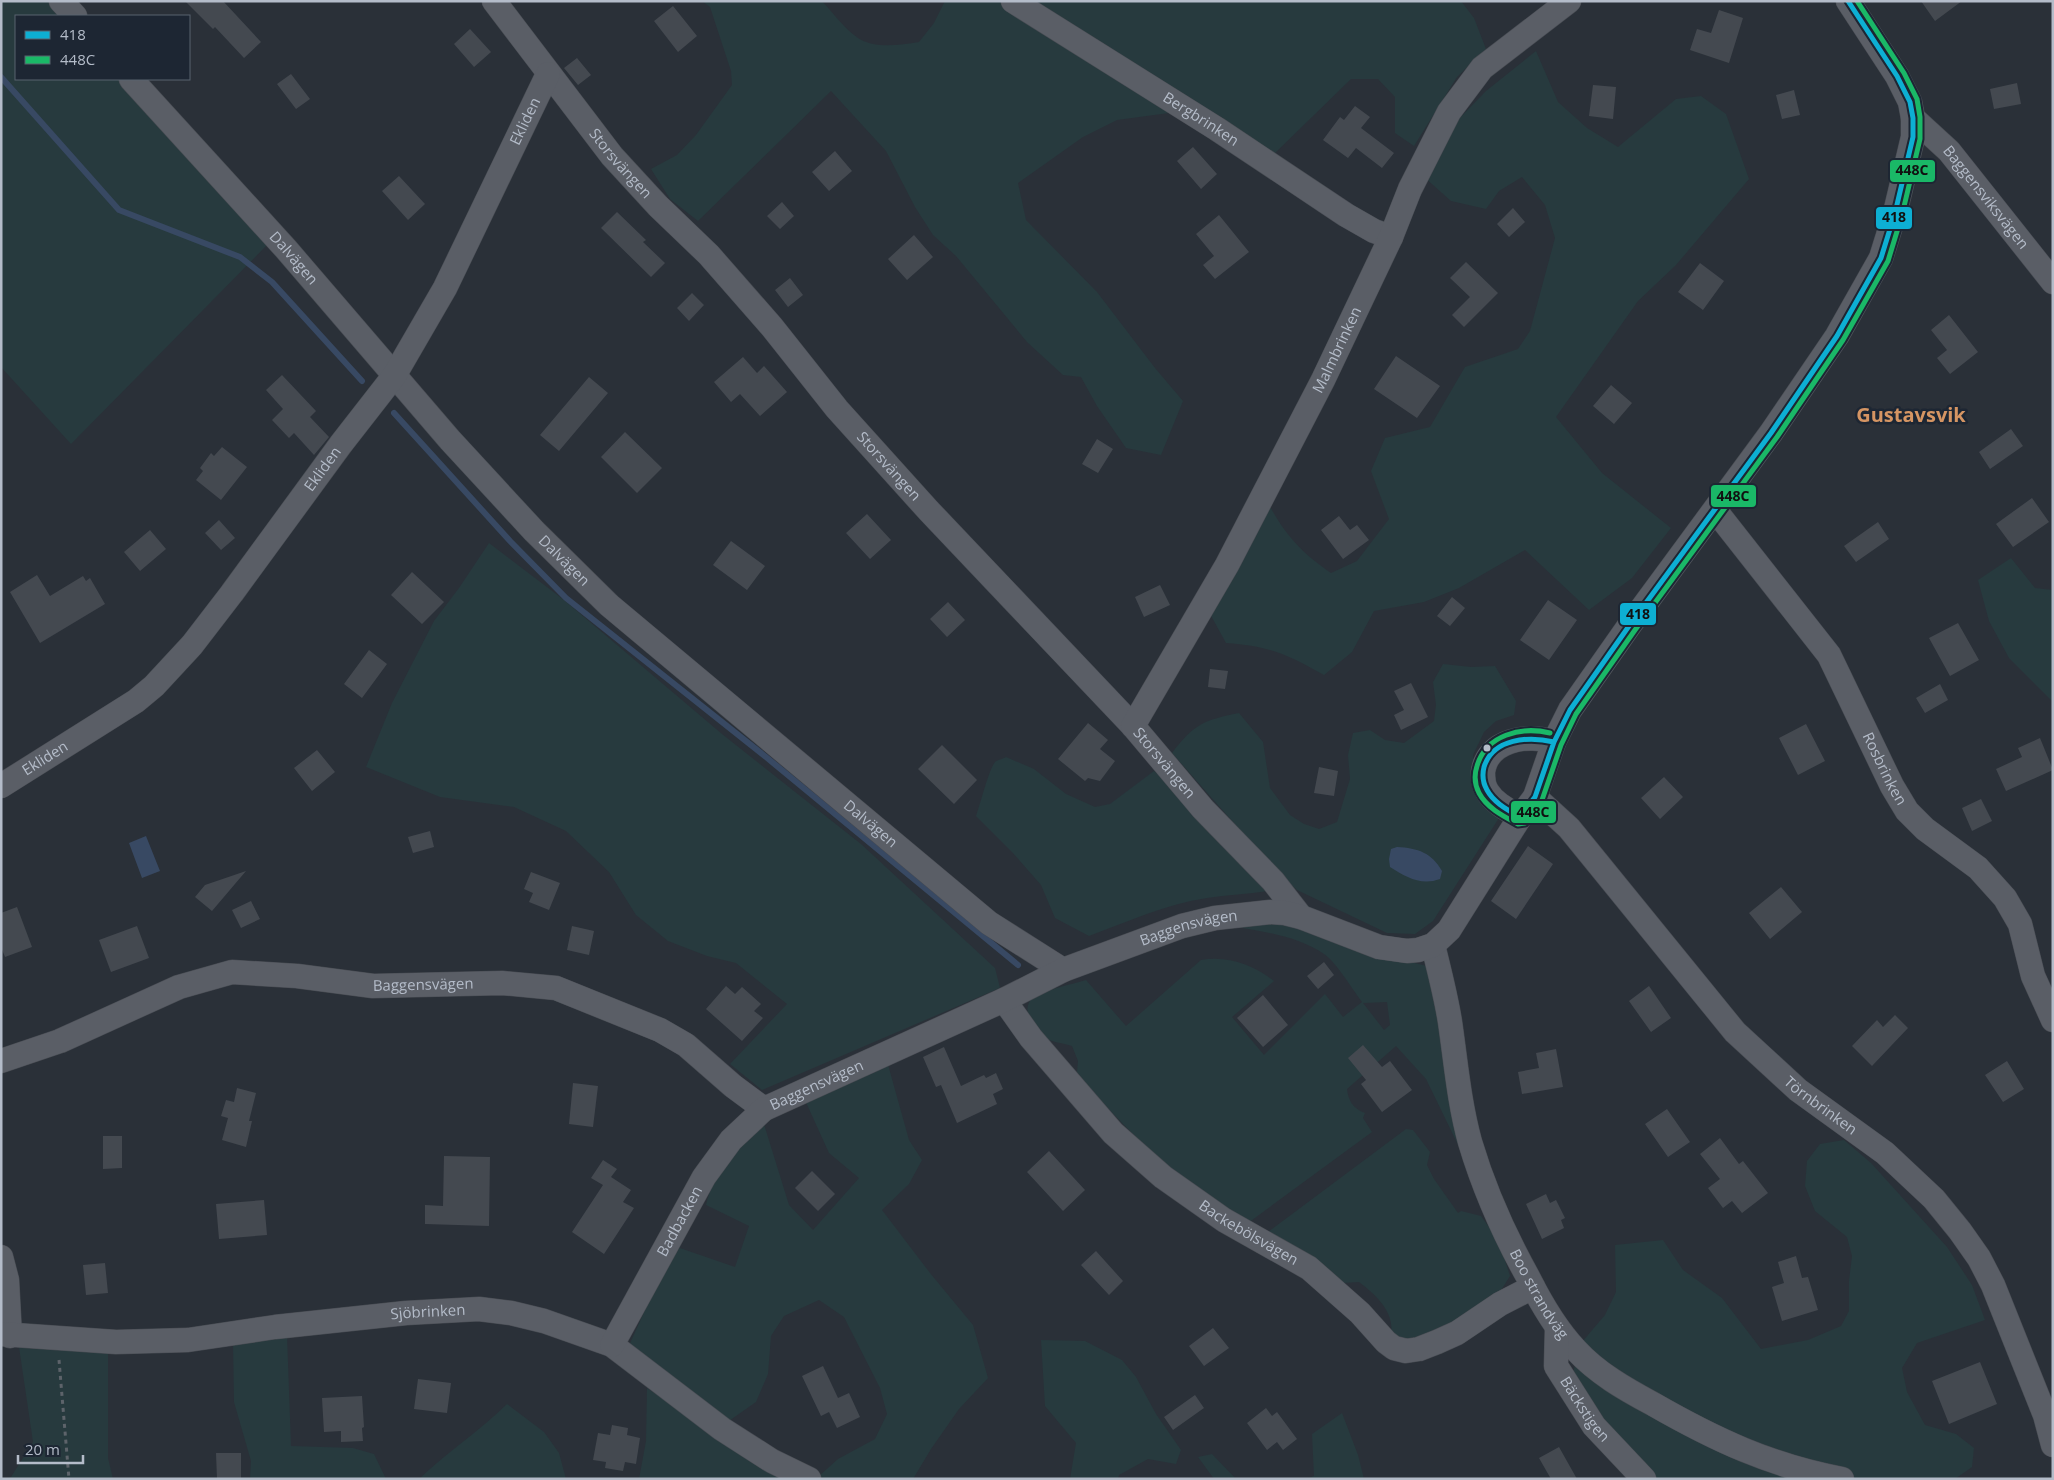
<svg xmlns="http://www.w3.org/2000/svg" width="2054" height="1480" font-family="'Open Sans',sans-serif">
<style>
.green{fill:#273a3e;fill-rule:evenodd}
.water{fill:#384963}
.lines{fill:none;stroke-linecap:round;stroke-linejoin:round}
.stream{stroke:#384963;stroke-width:6}
.building{fill:#444950}
.minor-casing{stroke:#484c53;stroke-width:25}
.path{stroke:#5d636a;stroke-width:3;stroke-dasharray:4 4;stroke-linecap:butt}
.minor{stroke:#5a5e66;stroke-width:24}
.bus-1-casing{stroke:#1d2633;stroke-width:9}
.bus-2-casing{stroke:#1d2633;stroke-width:9}
.bus-1{stroke:#0dafd3;stroke-width:5}
.bus-2{stroke:#1ab867;stroke-width:5}
.bus-dot{fill:#b4bcc9;stroke:#1d2633;stroke-width:2}
.labels{text-anchor:middle;stroke-width:5;stroke-linejoin:round;paint-order:stroke}
.street-label{font-size:15px;fill:#b4bcc9;stroke:#1d2633}
.district-label{font-size:20px;font-weight:bold;fill:#d59563;stroke:#1d2633}
.line-badge{stroke:#1d2633;stroke-width:2}
.pale-badge-label{font-size:14px;text-anchor:middle;font-weight:bold;fill:#111}
</style>
<rect width="100%" height="100%" fill="#2a3038"/>
<path class="green" d="M1,1H52L66,16H16V79H121L268,244L71,444L1,367Z
M702,1H822C832,12 846,30 858,38C875,49 899,45 919,42L934,23L945,1H1461L1474,18L1486,49L1457,77L1414,146L1395,133V97L1378,79H1351L1274,154L1169,113L1117,120L1083,137L1018,183L1026,220L1097,292L1155,368L1183,401L1161,455L1126,448L1097,406L1081,377L1063,375L1027,342L956,256L933,235L915,207L886,151L831,91L698,221L670,199L651,169L677,155L696,135L732,85L731,71L710,7Z
M1536,51L1558,102L1587,128L1618,147L1676,99L1701,96L1726,114L1749,179L1676,265L1638,301L1556,417L1602,473L1671,528L1632,578L1589,610L1525,550L1459,588L1424,602L1374,611L1352,652L1324,675C1287,654 1269,646 1226,643L1209,612L1269,505C1287,537 1301,552 1331,573L1357,561L1389,519L1371,471L1385,438L1430,427L1465,367L1518,349L1530,331L1555,238L1545,205L1522,177L1499,191L1486,209L1451,201L1423,176L1453,125L1486,91Z
M489,543L564,600L722,734L861,844L995,968L1000,988L762,1090L730,1064L787,1004L736,963L707,956L668,941L636,915L609,872L566,831L514,807L440,797L366,767L392,703L434,621L459,588Z
M2011,558L2035,588L2053,590V702L2009,658L1989,621L1978,580Z
M1443,664L1471,667L1495,666L1516,701L1514,715L1496,721L1484,732L1473,755L1475,776L1499,818L1433,921L1415,934L1387,933L1297,890L1278,873L1172,753C1194,724 1204,720 1239,713L1263,742L1270,788L1290,815L1304,824L1319,829L1337,822L1350,779L1348,755L1353,733L1370,730L1385,740L1404,743L1434,721L1436,705L1433,682Z
M1006,757L1034,769L1066,794L1095,807L1110,804L1154,771L1176,790L1268,891C1248,894 1227,895 1207,898C1166,904 1127,922 1089,936L1055,918L1041,885L1013,853L976,816C980,805 989,769 995,762C997,760 1003,759 1006,757Z
M1280,923C1331,930 1377,955 1427,966L1463,1155L1426,1079L1396,1046L1347,1089C1348,1100 1353,1109 1365,1113L1363,1118L1372,1132L1248,1223C1226,1208 1203,1194 1182,1177C1143,1146 1108,1111 1077,1072L1078,1061L1072,1046C1063,1043 1049,1042 1042,1036C1030,1026 1019,1004 1037,995C1052,988 1070,985 1086,980L1126,1026L1201,960C1227,955 1254,965 1274,981L1232,1017L1264,1055L1325,994L1343,1017L1362,1002C1353,990 1336,962 1324,954C1299,937 1266,932 1237,927ZM1387,1002L1390,1025L1384,1030L1363,1003Z
M887,1061L909,1140L922,1160L909,1184L882,1210L930,1273L973,1325L988,1378L959,1409L931,1449L913,1479H806L818,1477L838,1459L875,1439L887,1414L880,1388L844,1317L819,1300L784,1316L771,1336L768,1374L756,1402L726,1423L627,1350L674,1246L735,1267L749,1226L706,1205C714,1170 740,1147 763,1121L789,1205L813,1230L859,1178L829,1153L804,1098Z
M1406,1129L1413,1130L1430,1152L1427,1165L1434,1179L1458,1213L1461,1211L1481,1216L1499,1241L1510,1276L1498,1295L1477,1311L1416,1342L1391,1335C1395,1312 1376,1295 1359,1282L1342,1283L1264,1235Z
M1844,1140L1871,1163L1947,1247L1972,1285L1985,1320L1917,1343L1902,1368L1907,1392L1925,1425L1956,1434L1974,1448L1972,1467L1955,1479H1657L1586,1403L1572,1376L1582,1342L1605,1315L1616,1292L1615,1245L1663,1240L1683,1270L1722,1298L1761,1349L1808,1340L1841,1326L1849,1311V1281L1852,1256L1847,1237L1815,1211L1805,1186L1807,1161L1820,1144Z
M287,1335L291,1446L353,1448L374,1454L386,1479H250L251,1461L234,1402L233,1344Z
M1041,1340L1085,1341L1122,1360L1136,1377L1156,1414L1181,1450L1176,1464L1148,1459L1119,1475L1118,1479H1070L1076,1443L1045,1406Z
M19,1347L108,1348V1458L113,1479H5L11,1477L33,1442Z
M647,1388L784,1479H639L646,1441Z
M507,1404L544,1432L559,1453L566,1479H419C447,1452 480,1431 507,1404Z
M1342,1413L1358,1455L1364,1479H1306L1314,1476L1312,1434Z
M1212,1454L1236,1479H1214L1198,1457Z"/>
<path class="water" d="M146,836L160,871L142,878L129,843Z
M1397,847C1418,848 1432,853 1442,871L1440,879C1421,886 1406,877 1390,867L1389,859L1391,849Z"/>
<g class="lines">
<path class="stream" d="M1,77L119,210L240,257L272,282L362,381
M394,413L510,541L566,598L766,757L1018,965"/>
</g>
<path class="building" d="M185,1H223L261,42L244,58L215,27L213,29Z
M1921,1H1962L1935,21Z
M673,6L697,36L678,52L654,21Z
M1719,10L1743,18L1729,63L1690,50L1697,29L1711,33Z
M470,29L491,52L474,67L454,44Z
M577,58L591,75L578,85L564,68Z
M291,74L310,99L296,109L277,84Z
M2017,83L2021,104L1994,109L1990,89Z
M1593,85L1616,87L1613,119L1589,116Z
M1794,90L1800,115L1782,119L1776,95Z
M1355,106L1370,117L1361,128L1394,153L1382,168L1356,148L1348,158L1323,140L1340,117L1344,120Z
M1193,147L1217,174L1201,189L1177,161Z
M835,151L852,171L829,191L812,172Z
M399,176L425,204L408,220L382,191Z
M782,202L794,216L780,229L767,216Z
M1513,208L1525,222L1509,237L1497,224Z
M617,212L646,240L643,242L665,263L651,277L601,228Z
M1219,215L1249,252L1215,279L1203,265L1214,256L1196,234Z
M914,235L933,257L907,280L888,259Z
M1466,262L1498,293L1464,327L1452,315L1470,297L1450,278Z
M1700,263L1724,281L1703,310L1678,292Z
M790,278L803,295L788,307L775,290Z
M692,293L704,305L689,321L677,308Z
M1949,315L1978,352L1950,374L1937,358L1947,350L1931,330Z
M1396,356L1440,386L1417,418L1374,389Z
M743,357L757,373L764,366L787,392L760,416L740,394L731,402L714,382Z
M282,375L316,411L310,417L329,437L314,455L294,433L289,438L272,420L283,409L266,390Z
M589,377L608,393L559,451L540,435Z
M1611,385L1632,403L1614,424L1593,406Z
M2011,429L2023,446L1990,469L1979,452Z
M625,432L662,468L637,493L601,457Z
M1097,439L1113,449L1098,473L1082,464Z
M222,447L247,467L221,500L196,480L203,471L200,468L211,453L214,456Z
M2032,498L2049,522L2013,547L1996,524Z
M867,514L891,540L870,559L846,533Z
M1339,516L1350,530L1357,525L1369,540L1343,559L1321,530Z
M219,520L235,538L221,550L205,533Z
M1878,522L1889,539L1856,562L1844,546Z
M150,530L166,549L140,571L124,552Z
M731,541L765,566L747,590L713,565Z
M412,572L444,602L422,624L391,595Z
M37,575L50,596L83,576L86,581L90,578L105,604L40,643L10,592Z
M1160,585L1170,605L1144,617L1135,597Z
M1452,597L1465,608L1450,626L1437,616Z
M1548,600L1577,620L1549,660L1520,640Z
M948,602L965,620L947,637L930,619Z
M1958,623L1979,660L1950,676L1929,638Z
M369,650L387,664L362,698L344,684Z
M1210,669L1228,671L1225,689L1208,687Z
M1411,683L1428,717L1401,730L1394,715L1404,710L1394,691Z
M1940,684L1948,700L1925,713L1916,698Z
M1088,723L1108,740L1100,749L1115,761L1100,781L1088,778L1085,781L1058,759Z
M1806,724L1825,761L1798,775L1779,738Z
M2040,738L2053,770L2006,791L1996,769L2022,757L2018,748Z
M942,745L977,780L954,804L918,769Z
M317,750L335,772L312,791L294,768Z
M1319,767L1338,771L1334,796L1314,793Z
M1664,777L1683,797L1660,819L1641,798Z
M1981,799L1992,821L1972,831L1962,808Z
M430,831L434,847L413,853L408,837Z
M1528,846L1553,864L1516,919L1491,901Z
M246,871L212,911L195,897L205,885Z
M531,872L560,883L549,910L529,902L533,893L524,889Z
M1781,887L1802,912L1770,939L1749,913Z
M251,901L260,919L241,928L232,910Z
M17,907L32,947L5,957L1,947V913Z
M137,926L149,958L111,972L99,940Z
M572,926L594,931L589,955L567,950Z
M1324,962L1334,975L1318,989L1307,976Z
M726,986L735,994L742,987L761,1004L754,1011L763,1018L742,1041L706,1009Z
M1649,986L1671,1018L1651,1032L1629,1001Z
M1263,995L1288,1025L1263,1047L1237,1018Z
M1895,1015L1908,1028L1872,1066L1852,1046L1877,1020L1883,1027Z
M1363,1045L1382,1067L1390,1061L1412,1090L1382,1112L1361,1084L1366,1080L1348,1058Z
M944,1047L961,1086L984,1075L986,1078L996,1073L1003,1089L993,1094L997,1104L957,1123L941,1085L936,1087L923,1057Z
M1556,1049L1563,1087L1522,1094L1518,1072L1539,1068L1536,1053Z
M2007,1061L2024,1089L2003,1102L1985,1075Z
M573,1083L598,1086L593,1127L569,1124Z
M237,1088L256,1093L249,1121H252L246,1147L222,1140L228,1118L221,1116L226,1100L234,1102Z
M1667,1109L1690,1142L1668,1157L1645,1124Z
M103,1136H122V1168L103,1169Z
M1720,1138L1739,1164L1743,1161L1768,1193L1742,1213L1732,1201L1723,1208L1708,1188L1720,1179L1700,1154Z
M1049,1151L1085,1190L1063,1211L1027,1172Z
M444,1156L490,1157L489,1226L425,1224V1205L443,1206Z
M603,1160L617,1169L611,1177L631,1190L623,1202L634,1208L604,1254L572,1232L603,1185L591,1178Z
M812,1171L835,1194L818,1211L795,1188Z
M1546,1194L1550,1203L1556,1200L1565,1218L1561,1220L1564,1228L1542,1239L1526,1204Z
M264,1200L267,1235L219,1239L216,1204Z
M1096,1251L1123,1281L1109,1295L1081,1265Z
M1796,1256L1802,1278L1808,1277L1818,1310L1782,1321L1772,1287L1784,1283L1778,1262Z
M105,1263L108,1293L86,1295L83,1265Z
M1213,1328L1229,1348L1204,1366L1189,1346Z
M1980,1362L1997,1404L1949,1424L1932,1381Z
M823,1366L838,1398L849,1393L860,1417L837,1428L829,1412L821,1416L802,1376Z
M418,1379L451,1383L447,1413L414,1409Z
M1195,1395L1204,1408L1173,1430L1164,1417Z
M362,1396L364,1427L362,1428L363,1441L341,1442V1431L324,1432L322,1398Z
M1266,1408L1272,1416L1277,1412L1297,1439L1283,1450L1277,1442L1267,1450L1247,1423Z
M612,1425L628,1428L627,1435L640,1438L636,1464L625,1462L623,1471L605,1468L606,1462L593,1460L598,1433L610,1435Z
M1559,1447L1577,1479H1551L1539,1458Z
M216,1453H241V1479H217Z"/>
<g class="lines">
<g class="minor-casing">
<g id="minor">
<path d="M61,1L75,16"/>
<path id="s1" d="M494,1L612,156L658,206L709,255L772,327L837,409L929,511L1133,726L1203,809L1273,881L1301,917"/>
<path id="s2" d="M1013,1L1217,129L1346,215L1374,231L1391,237"/>
<path id="s3" d="M131,79L286,249L450,440L534,531L609,605L989,923L1063,970"/>
<path id="s4" d="M1913,118L1949,151L2053,282"/>
<path id="s5" d="M1715,510L1829,655L1892,786L1907,811L1925,829L1978,868L2005,898L2020,924L2033,976L2053,1020"/>
<path id="s6" d="M1133,726L1227,565L1323,380L1391,237L1410,189L1449,112L1482,68L1569,1"/>
<path id="s7" d="M1,786L136,701L154,686L192,645L232,593L341,444L394,376L445,288L548,74"/>
<path id="s8" d="M1535,797L1569,828L1735,1032L1798,1090L1885,1153L1934,1199L1960,1231L1979,1258L1993,1285L2045,1415L2053,1445"/>
<path d="M1520,817C1508,810 1494,803 1487,791C1483,785 1483,779 1483,772C1487,740 1528,733 1554,742"/>
<path id="s9" d="M1433,945C1439,970 1446,996 1450,1022C1456,1063 1459,1102 1470,1142C1484,1189 1504,1234 1528,1277C1541,1303 1556,1329 1576,1350C1597,1373 1625,1389 1653,1404C1714,1439 1771,1466 1842,1479"/>
<path id="s10" d="M1004,1000L1031,1038L1113,1133L1163,1177L1224,1220L1309,1268L1360,1313L1386,1342L1394,1348L1406,1351L1419,1349L1437,1342L1457,1333L1500,1304L1533,1287"/>
<path id="s11" d="M1,1061L60,1041L179,987L232,972L297,976L373,986L502,983L556,988L660,1030L686,1045L733,1086L764,1109L1004,1000L1063,970L1182,926L1215,918L1270,912L1285,913L1301,917L1379,947L1407,951L1418,950L1433,945L1449,930L1520,817L1535,797L1554,742L1570,710L1629,626L1771,433L1837,336L1881,258L1895,213L1913,137V118L1910,102L1897,76L1848,1"/>
<path d="M1,1257L7,1280L10,1336"/>
<path id="s12" d="M1557,1327L1556,1366L1594,1426L1644,1479"/>
<path id="s13" d="M1,1334L116,1342L188,1340L275,1327L406,1313L479,1309L511,1313L544,1321L612,1345L722,1429L772,1461L809,1479"/>
<path id="s14" d="M612,1345L704,1177L731,1140L764,1109"/>
</g>
</g>
<path class="path" d="M59,1360L69,1479"/>
<use href="#minor" class="minor"/>
<g class="bus-1-casing">
<path id="bus-1" d="M1520,817L1535,797L1554,742L1570,710L1629,626L1771,433L1837,336L1881,258L1895,213L1913,137V118L1910,102L1897,76L1848,1
M1520,817C1508,810 1494,803 1487,790C1483,783 1482,775 1484,767C1493,738 1529,736 1554,742"/>
</g>
<g class="bus-2-casing">
<path id="bus-2" d="M1550,733C1521,726 1486,735 1477,766C1474,775 1475,785 1479,793C1487,808 1503,816 1518,824L1525,823L1542,800L1561,745L1576,714L1635,630L1777,437L1843,340L1888,261L1902,215L1920,139V117L1917,99L1904,73L1857,1"/>
</g>
<use href="#bus-1" class="bus-1"/>
<use href="#bus-2" class="bus-2"/>
</g>
<circle class="bus-dot" cx="1487" cy="748" r="4.5"/>
<g class="labels">
<g class="street-label">
<text dy="5" stroke="none"><textPath href="#s2" startOffset="222">Bergbrinken</textPath></text>
<text dy="5" stroke="none"><textPath href="#s7" startOffset="862">Ekliden</textPath></text>
<text dy="5" stroke="none"><textPath href="#s1" startOffset="206">Storsvängen</textPath></text>
<text dy="5" stroke="none"><textPath href="#s4" startOffset="108">Baggensviksvägen</textPath></text>
<text dy="5" stroke="none"><textPath href="#s3" startOffset="242">Dalvägen</textPath></text>
<text dy="5" stroke="none"><textPath href="#s6" startOffset="428">Malmbrinken</textPath></text>
<text dy="5" stroke="none"><textPath href="#s1" startOffset="611">Storsvängen</textPath></text>
<text dy="5" stroke="none"><textPath href="#s7" startOffset="458">Ekliden</textPath></text>
<text dy="5" stroke="none"><textPath href="#s3" startOffset="648">Dalvägen</textPath></text>
<text dy="5" stroke="none"><textPath href="#s7" startOffset="52">Ekliden</textPath></text>
<text dy="5" stroke="none"><textPath href="#s1" startOffset="1016">Storsvängen</textPath></text>
<text dy="5" stroke="none"><textPath href="#s5" startOffset="311">Rosbrinken</textPath></text>
<text dy="5" stroke="none"><textPath href="#s3" startOffset="1052">Dalvägen</textPath></text>
<text dy="5" stroke="none"><textPath href="#s11" startOffset="1279">Baggensvägen</textPath></text>
<text dy="5" stroke="none"><textPath href="#s11" startOffset="440">Baggensvägen</textPath></text>
<text dy="5" stroke="none"><textPath href="#s11" startOffset="874">Baggensvägen</textPath></text>
<text dy="5" stroke="none"><textPath href="#s8" startOffset="422">Törnbrinken</textPath></text>
<text dy="5" stroke="none"><textPath href="#s14" startOffset="141">Badbacken</textPath></text>
<text dy="5" stroke="none"><textPath href="#s10" startOffset="341">Backebölsvägen</textPath></text>
<text dy="5" stroke="none"><textPath href="#s9" startOffset="368">Boo strandväg</textPath></text>
<text dy="5" stroke="none"><textPath href="#s13" startOffset="429">Sjöbrinken</textPath></text>
<text dy="5" stroke="none"><textPath href="#s12" startOffset="91">Bäckstigen</textPath></text>
</g>
<g class="district-label">
<text x="1911" y="422">Gustavsvik</text>
</g>
</g>
<g class="line-badge">
<rect x="1889" y="159" width="47" height="24" rx="5" fill="#1ab867"/>
<rect x="1875" y="206" width="38" height="24" rx="5" fill="#0dafd3"/>
<rect x="1710" y="484" width="47" height="24" rx="5" fill="#1ab867"/>
<rect x="1619" y="602" width="38" height="24" rx="5" fill="#0dafd3"/>
<rect x="1510" y="800" width="47" height="24" rx="5" fill="#1ab867"/>
</g>
<g class="pale-badge-label">
<text x="1912" y="175">448C</text>
<text x="1894" y="222">418</text>
<text x="1733" y="501">448C</text>
<text x="1638" y="619">418</text>
<text x="1533" y="817">448C</text>
</g>
<rect width="2054" height="1480" fill="none" stroke="#b4bcc9" stroke-width="5"/>
<rect x="15" y="15" width="175" height="65" fill="#1d2633" stroke="#59626f"/>
<rect x="25" y="31" width="25" height="8" fill="#0dafd3" stroke="#59626f"/>
<text x="60" y="40" font-size="15" fill="#b4bcc9">418</text>
<rect x="25" y="56" width="25" height="8" fill="#1ab867" stroke="#59626f"/>
<text x="60" y="65" font-size="15" fill="#b4bcc9">448C</text>
<path d="M18 1455v8h65v-8" fill="none" stroke="#b4bcc9" stroke-width="2.5"/>
<text x="25" y="1455" font-size="15" fill="#b4bcc9" stroke="#1d2633" stroke-width="4" paint-order="stroke">20 m</text>
</svg>
